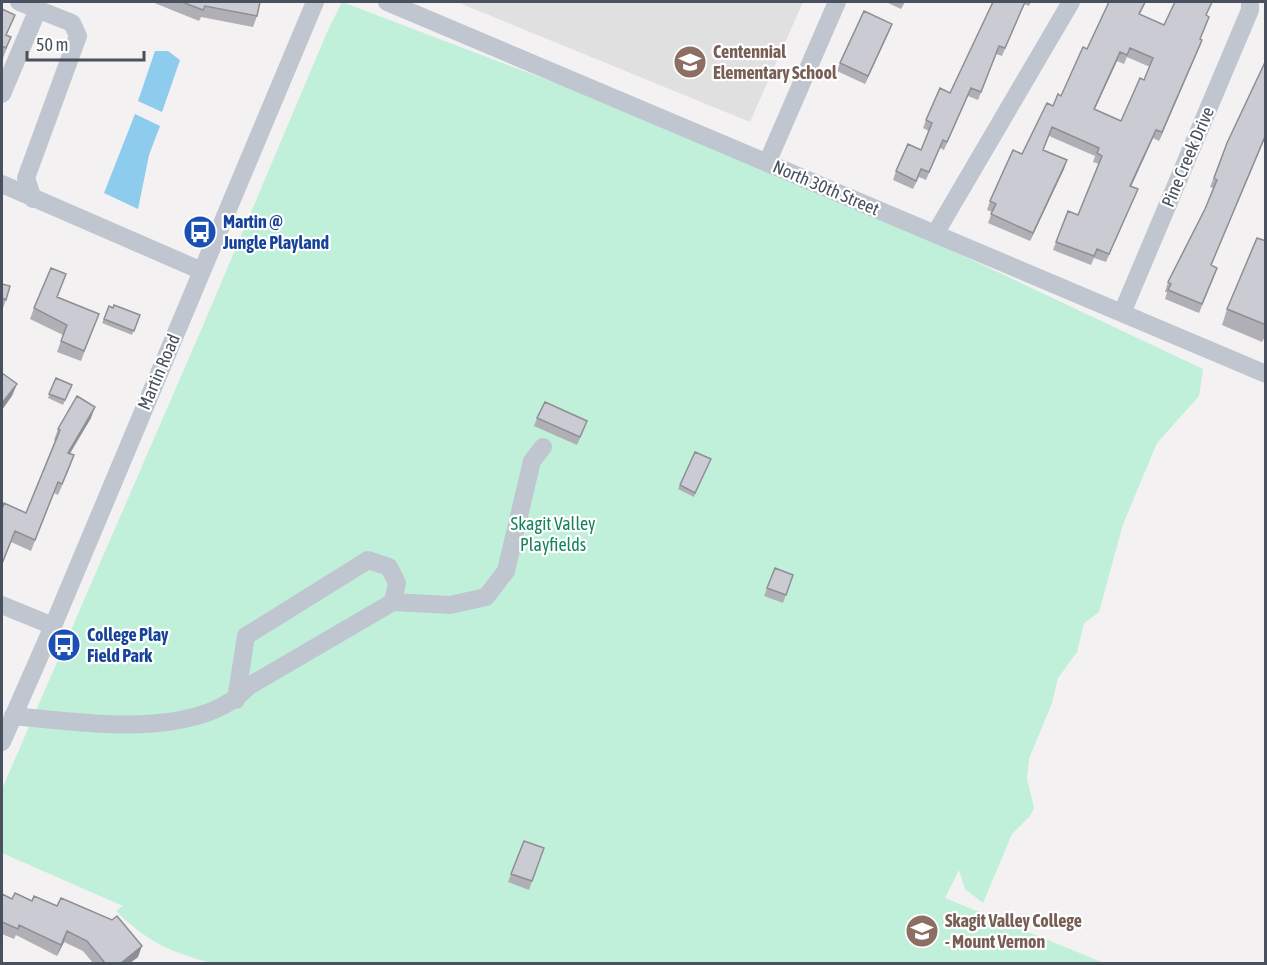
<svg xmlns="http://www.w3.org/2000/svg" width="1267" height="965" font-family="'Asap Condensed',sans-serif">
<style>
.education{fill:#e1e0e0}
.green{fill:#c0f0da}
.water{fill:#8dcced}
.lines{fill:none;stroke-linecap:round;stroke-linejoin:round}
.minor{stroke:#bfc6d0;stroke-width:18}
.wall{fill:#afafb5;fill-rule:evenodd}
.shaded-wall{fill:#8e8f94}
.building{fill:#cbccd3;stroke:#8e8f94;stroke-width:1.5;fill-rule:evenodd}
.labels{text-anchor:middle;stroke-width:4.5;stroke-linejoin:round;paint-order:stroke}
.education-label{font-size:18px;font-weight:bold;fill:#785e54;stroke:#fff;text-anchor:start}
.street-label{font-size:18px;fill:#49515f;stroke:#fff}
.transit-label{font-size:18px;font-weight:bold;fill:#164399;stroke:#fff;text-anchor:start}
.park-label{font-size:18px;fill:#17835c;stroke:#fff}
</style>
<rect width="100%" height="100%" fill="#f3f1f1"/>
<path class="education" d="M457,2H803L750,122Z"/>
<path class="green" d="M342,2L767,163L1203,369L1199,396L1157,443L1123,524L1099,612L1084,623L1077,652L1058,678L1052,703L1029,759L1027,778L1034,808L1030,816L1012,834L983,903L965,889L959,870L945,898L1104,963H212C169,952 148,942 116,911L123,906L2,853V789L205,321L328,30Z"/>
<path class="water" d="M155,51H168L180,60L162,112L138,101Z
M135,114L160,126L149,155L138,209L104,193Z"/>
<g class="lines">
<path class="minor" d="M19,2L72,23L78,36L26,178L33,199
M387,2L1266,374
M2,94L38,9
M767,163L837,2
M2,184L202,271
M935,234L1071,2
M1122,313L1250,10V2
M393,602L450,605L486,597L506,571L532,461L543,447
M2,605L53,626
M13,716C82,722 198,742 249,686L393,602L397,583L389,567L368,560L246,636L236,700
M2,742L53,626L315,2"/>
</g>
<path class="wall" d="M152,2H260L257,16L253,27L201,17L199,21Z
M886,2H905L901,9Z
M993,2H1031L1029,6L1024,4L1002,56L996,54L978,100L968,96L944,150L940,148L926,180L919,177L913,189L893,180L896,171L921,150L929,131L923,128L926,120L950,93Z
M1109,2H1146L1140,14L1164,25L1212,2L1206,16L1200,39L1202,40L1199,48L1159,141L1153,138L1131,187L1138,189L1106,262L1094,258L1091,265L1053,250L1068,211L1078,215L1099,164L1093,162L1095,156L1049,136L1043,150L1067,160L1064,169L1030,241L988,223L992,212L987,210L990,201L1022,154L1053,106L1061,96L1087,49ZM1127,57L1150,67L1144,80L1121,121L1095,109L1117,61L1124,64Z
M2,9L7,35L11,37L2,61Z
M892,24L865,84L837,71L840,63Z
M1266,60V136L1211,265L1214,277L1199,313L1165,299L1167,292H1165L1168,282L1205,209L1213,188L1210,187L1227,143Z
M1266,241V335L1262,342L1222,325L1227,309Z
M66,274L57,297L99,314L81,361L57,352L63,335L30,319L34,308Z
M2,284L6,300L3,308L2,307Z
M109,306L140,315L132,335L102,323Z
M56,378L72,385L63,405L48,398Z
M91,418L70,454L74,455L70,467L58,495L54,493L31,551L11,542L2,565V509L26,513L55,441L54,440L58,429Z
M537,418L584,429L577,445L534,426Z
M711,459L694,497L678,489L680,485Z
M775,568L793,575L783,603L764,596Z
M524,841L544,848L529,890L508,882Z
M2,894L138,957L130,963H93L83,951L64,942L57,956L16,935L14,939L2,934Z"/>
<path class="shaded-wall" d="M892,24L889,32L865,84L868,76Z
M1202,40L1199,48L1159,141L1162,132Z
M1120,52L1117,61L1091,117L1094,109Z
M1156,130L1153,138L1127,195L1130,186Z
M1067,160L1064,169L1030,241L1033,233Z
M17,384L12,396L2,410V403Z
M95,407L91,418L63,464L68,453Z
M67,931L64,942L57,956L61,945Z
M142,946L138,957L130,963H121Z"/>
<path class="building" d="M182,2H260L257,16L205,6L203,10Z
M993,2H1025L1005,48L999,46L981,92L971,88L947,142L943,140L929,172L921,169L916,181L896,171L908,144L921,150L932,123L926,120L940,88L950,93Z
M1109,2H1145L1139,14L1164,25L1175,2H1212L1206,15L1209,17L1200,39L1202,40L1162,132L1156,130L1130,186L1138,189L1109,254L1097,249L1094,256L1056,242L1068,211L1078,215L1102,156L1097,153L1099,148L1052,127L1043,150L1067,160L1033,233L991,214L996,204L990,201L1013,150L1022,154L1047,103L1053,106L1058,94L1061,96L1083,47L1087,49ZM1130,48L1153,58L1144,80L1140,78L1121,121L1094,109L1120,52L1127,55Z
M2,9L15,15L6,35L11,37L6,48L2,46V47Z
M864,11L892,24L868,76L840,63Z
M1266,60V134L1211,265L1217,268L1202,304L1168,290L1171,284L1168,282L1205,209L1217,180L1214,178L1227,143Z
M1257,238L1266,241V325L1227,309Z
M51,268L66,274L57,297L99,314L84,351L61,341L67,325L34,308Z
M2,284L10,286L6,300L2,298Z
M114,305L140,315L134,331L104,319L109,306L113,308Z
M2,373L17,384L2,403Z
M56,378L72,385L65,400L49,394Z
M77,396L95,407L68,453L74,455L62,484L58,482L35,540L15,531L3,561L2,560V509L4,503L26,513L60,430L58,429Z
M545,402L587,421L580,437L537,418Z
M695,452L711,459L695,493L680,485Z
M775,568L793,575L786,595L767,588Z
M524,841L544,848L532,881L511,874Z
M15,893L32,901L34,896L57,906L61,898L112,920L117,916L142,946L121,963H105L87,941L67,931L61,945L19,925L18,929L2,922V894L12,899Z"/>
<defs>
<g id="school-disc" transform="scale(1.725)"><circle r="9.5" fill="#8d6e63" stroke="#fff"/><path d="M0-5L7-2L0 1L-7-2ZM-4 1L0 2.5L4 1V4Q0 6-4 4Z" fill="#fff"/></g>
<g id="bus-disc" transform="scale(1.725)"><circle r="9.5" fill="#1a4fb4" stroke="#fff"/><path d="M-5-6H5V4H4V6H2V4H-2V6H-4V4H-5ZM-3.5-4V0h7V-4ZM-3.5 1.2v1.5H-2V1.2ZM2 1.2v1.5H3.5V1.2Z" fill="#fff"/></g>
<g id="university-disc" transform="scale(1.725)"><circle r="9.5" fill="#8d6e63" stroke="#fff"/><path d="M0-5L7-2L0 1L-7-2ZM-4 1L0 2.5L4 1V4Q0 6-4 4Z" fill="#fff"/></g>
</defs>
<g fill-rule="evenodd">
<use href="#school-disc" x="690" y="62"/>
<use href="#bus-disc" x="200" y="232"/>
<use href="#bus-disc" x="64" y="645"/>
<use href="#university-disc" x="922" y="931"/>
</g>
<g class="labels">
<g class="education-label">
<text x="713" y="58">Centennial<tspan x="713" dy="21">Elementary School</tspan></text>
<text x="945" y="927">Skagit Valley College<tspan x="945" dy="21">- Mount Vernon</tspan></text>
</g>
<g class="street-label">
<text transform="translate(1188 157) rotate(-67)" y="6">Pine Creek Drive</text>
<text transform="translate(826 188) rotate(23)" y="6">North 30th Street</text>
<text transform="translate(159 372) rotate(-67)" y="6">Martin Road</text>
</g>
<g class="transit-label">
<text x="223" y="228">Martin @<tspan x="223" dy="21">Jungle Playland</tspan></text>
<text x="87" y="641">College Play<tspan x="87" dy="21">Field Park</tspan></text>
</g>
<g class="park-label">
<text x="553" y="530">Skagit Valley<tspan x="553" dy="21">Playfields</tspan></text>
</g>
</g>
<rect width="1267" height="965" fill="none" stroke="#49515f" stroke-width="6"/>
<path d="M27 51v9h117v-9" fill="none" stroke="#49515f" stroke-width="3"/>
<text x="36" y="51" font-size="18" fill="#49515f" stroke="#ffffff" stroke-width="4.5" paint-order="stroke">50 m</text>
</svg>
